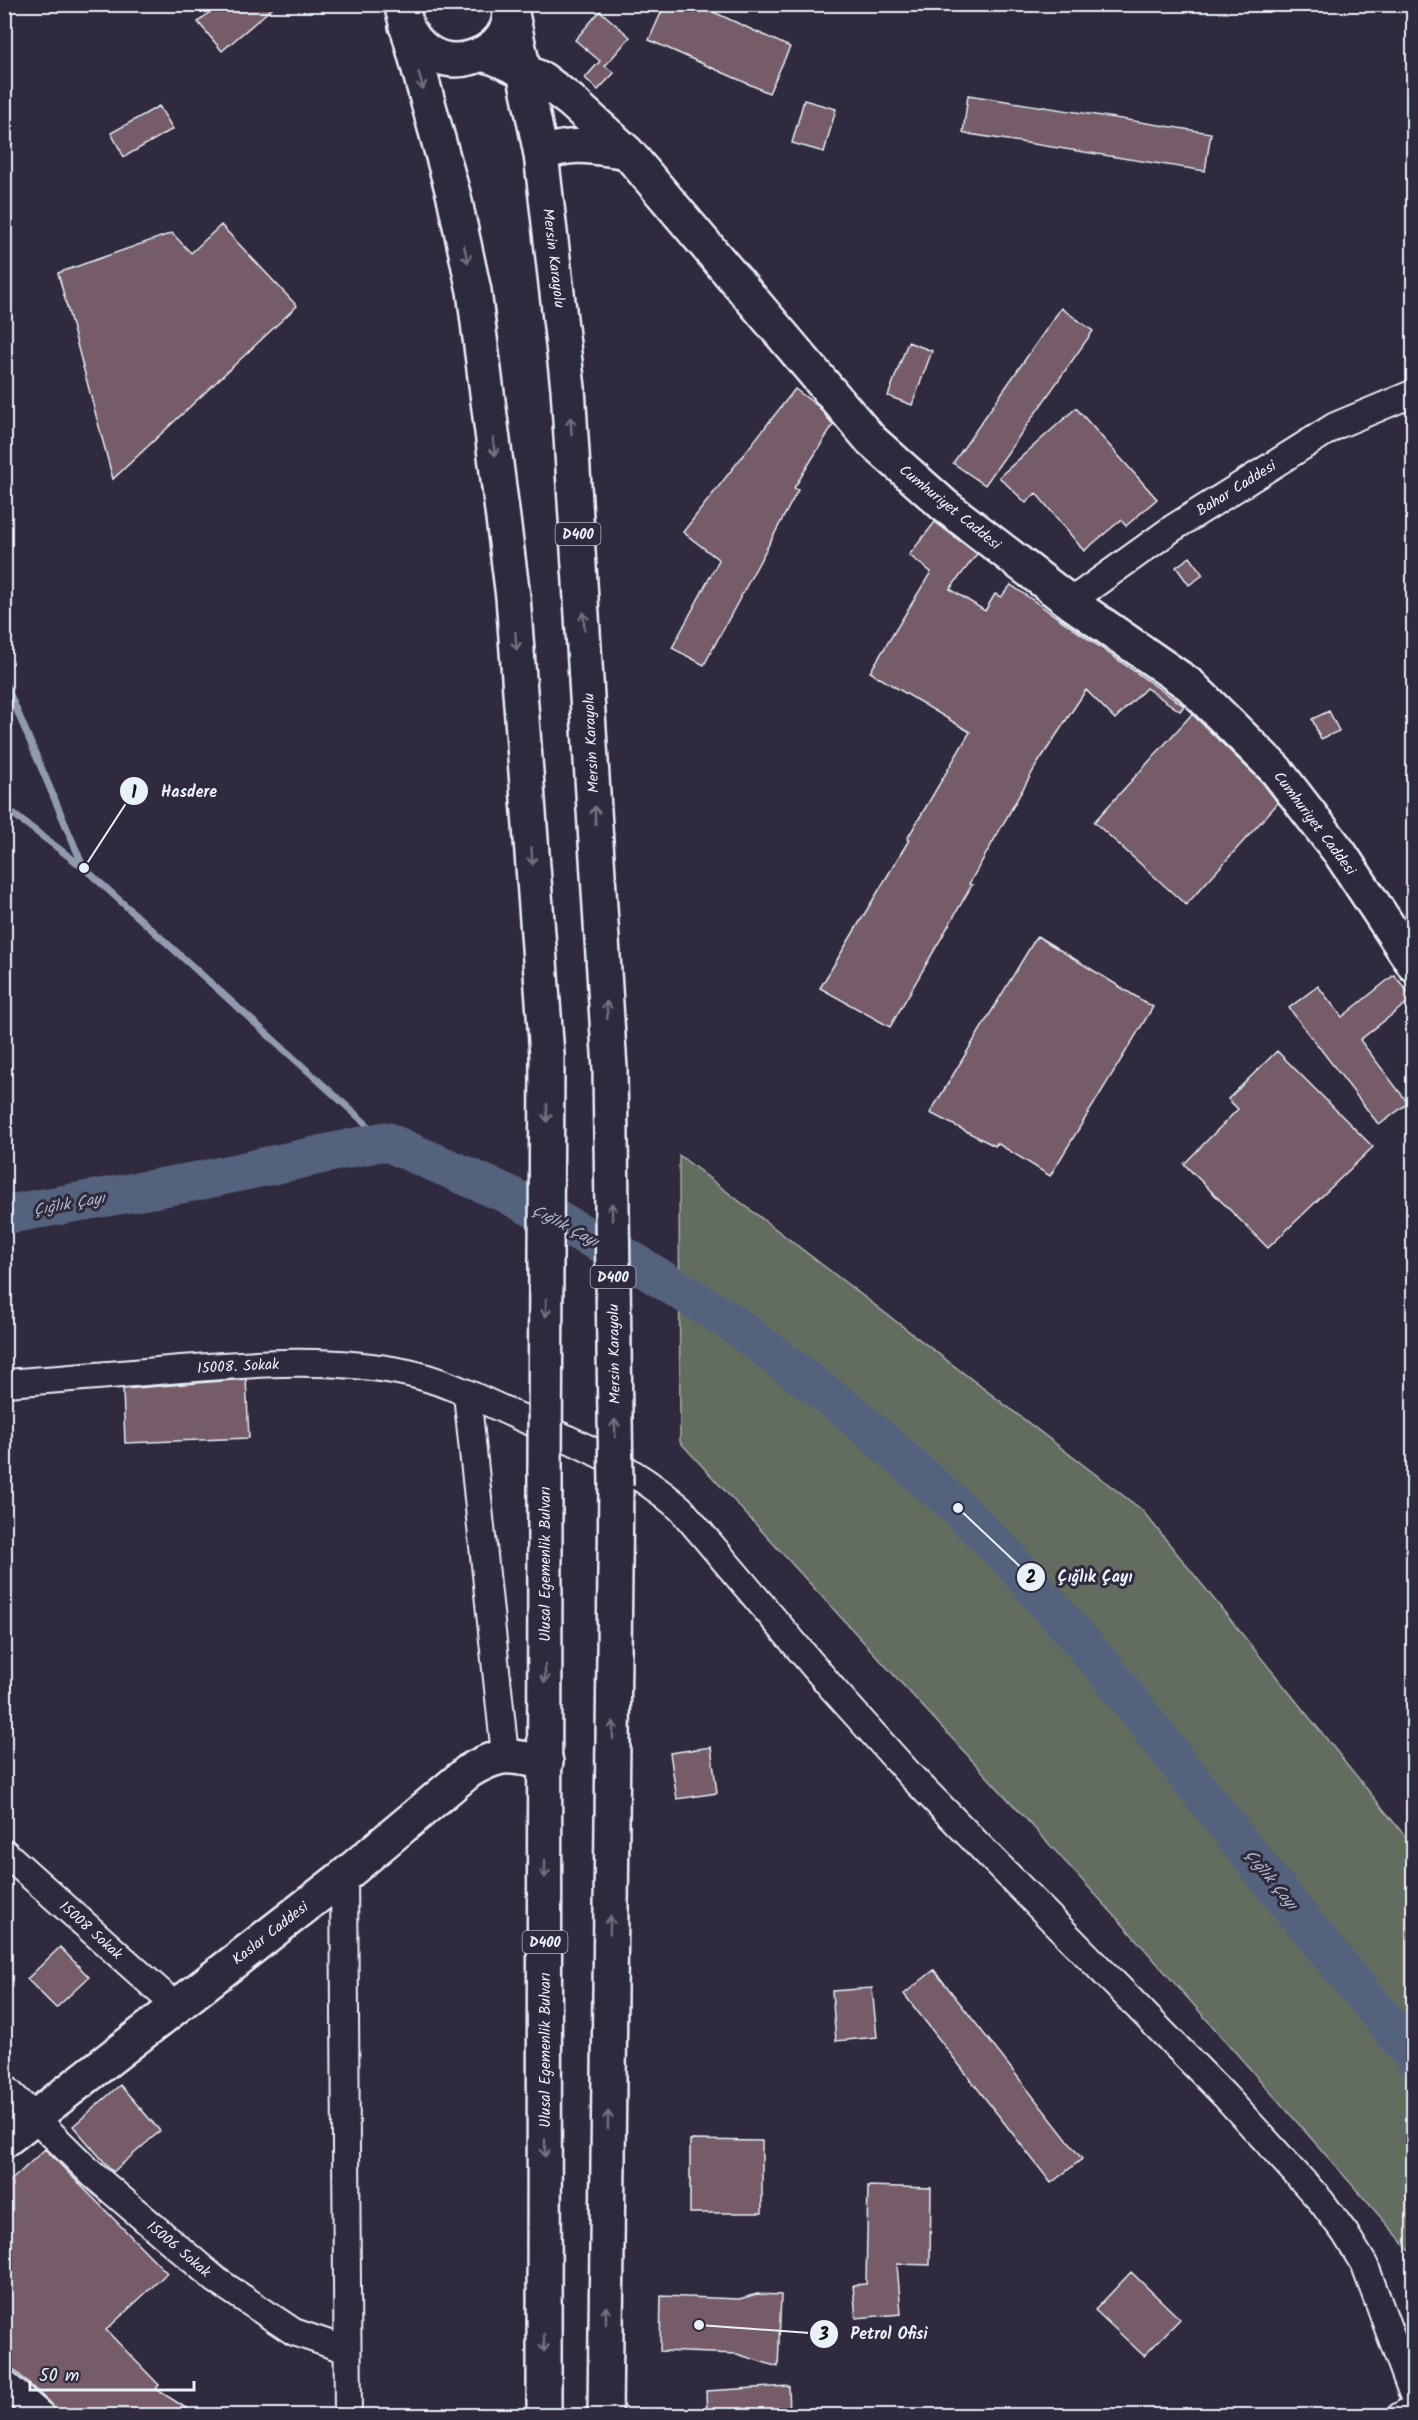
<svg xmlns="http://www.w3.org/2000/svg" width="1418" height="2420" font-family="Kalam,sans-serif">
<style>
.green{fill:#626d61;stroke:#a5afac;stroke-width:1.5}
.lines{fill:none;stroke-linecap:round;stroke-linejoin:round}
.stream{stroke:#909baf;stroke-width:7}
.river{stroke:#55627e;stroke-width:39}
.building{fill:#745c67;stroke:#e8f1f8;stroke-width:1.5}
.street-casing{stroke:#e8f1f8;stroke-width:30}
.secondary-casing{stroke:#e8f1f8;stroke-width:38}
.highway-casing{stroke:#e8f1f8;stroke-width:38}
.street{stroke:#2f2a3d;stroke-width:26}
.secondary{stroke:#2f2a3d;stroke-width:33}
.highway{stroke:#2f2a3d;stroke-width:33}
.highway-bridge-casing{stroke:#e8f1f8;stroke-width:38;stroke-linecap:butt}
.highway-bridge{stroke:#2f2a3d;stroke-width:33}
.oneway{stroke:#70707e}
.labels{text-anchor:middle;stroke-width:6;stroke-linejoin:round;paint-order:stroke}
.shield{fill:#2f2a3d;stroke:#b0b5c0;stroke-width:1.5}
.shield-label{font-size:14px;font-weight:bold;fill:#e8f1f8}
.street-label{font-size:15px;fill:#e8f1f8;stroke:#2f2a3d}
.water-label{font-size:16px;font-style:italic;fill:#adb8c7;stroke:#2f2a3d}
.leader{fill:none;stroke:#e8f1f8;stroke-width:2}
.callout-dot{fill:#e8f1f8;stroke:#2f2a3d;stroke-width:2}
.mark-label{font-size:18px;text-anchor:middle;font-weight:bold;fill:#111}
.callout-label{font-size:16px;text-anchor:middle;font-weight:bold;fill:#e8f1f8;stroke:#2f2a3d;stroke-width:6;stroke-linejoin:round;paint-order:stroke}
</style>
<rect width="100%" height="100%" fill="#2f2a3d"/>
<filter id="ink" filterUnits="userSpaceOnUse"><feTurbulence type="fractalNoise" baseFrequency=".0167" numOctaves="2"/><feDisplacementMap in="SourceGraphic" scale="12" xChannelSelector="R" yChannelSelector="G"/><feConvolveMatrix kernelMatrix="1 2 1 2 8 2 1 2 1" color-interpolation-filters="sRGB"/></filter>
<g filter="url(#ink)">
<path class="green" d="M679,1155L1142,1510L1413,1846V2254L1126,1928L680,1442Z"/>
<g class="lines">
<path class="stream" d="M4,680L83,866
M4,807L84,868L385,1141"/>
<path class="river" d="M4,1215L198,1181L385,1141L505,1193L621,1254L732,1323L848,1411L958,1508L1009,1559L1105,1669L1258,1866L1414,2057"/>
</g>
<path class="building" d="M219,4H277L222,51L198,22Z
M665,4H696L790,47L769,93L649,40Z
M600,11L630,37L605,66L614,73L598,90L585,78L600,61L575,40Z
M968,95L1211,133L1205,171L963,133Z
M804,100L836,109L824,152L792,143Z
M159,106L173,129L124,157L111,133Z
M221,225L297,306L113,479L58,273L172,233L191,253Z
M1061,308L1093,331L985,485L953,463Z
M908,342L932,351L912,405L888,396Z
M795,389L819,407L833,425L794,488L798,490L704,665L672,648L719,560L683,532Z
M1076,408L1157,499L1126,526L1121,520L1084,551L1036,493L1026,503L999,477Z
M935,522L977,554L950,589L985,611L995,594L1001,597L1011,585L1184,706L1180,711L1146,688L1115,719L1086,690L1036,766L969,884L972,885L890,1027L820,988L909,840L907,839L970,732L870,672L931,572L909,555Z
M1190,557L1203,575L1189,585L1176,567Z
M1329,711L1339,731L1321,739L1312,719Z
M1192,714L1262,782L1278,803L1186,905L1094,822Z
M1037,936L1153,1007L1050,1176L997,1143L995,1146L930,1113Z
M1394,975L1413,998L1360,1040L1408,1103L1379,1125L1289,1008L1318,986L1342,1017Z
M1277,1051L1373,1147L1268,1248L1184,1164L1238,1109L1228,1099Z
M246,1379L249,1438L125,1443L123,1389Z
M711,1747L717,1793L677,1799L670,1753Z
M60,1947L89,1977L56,2008L27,1979Z
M934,1970L1082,2159L1051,2183L904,1994Z
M872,1988L877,2037L836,2041L832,1991Z
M120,2085L160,2131L113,2172L73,2126Z
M690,2140L762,2141V2213H690Z
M45,2149L167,2273L106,2330L159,2385L156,2389L197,2415H57L52,2405L4,2361V2187Z
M868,2186L931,2188L930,2265L897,2264L901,2314L856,2318L853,2285L866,2284Z
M1131,2272L1180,2319L1144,2356L1095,2310Z
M757,2294L781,2295L778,2367L737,2354L660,2351L661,2296L739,2299Z
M789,2386L790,2415H707L706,2391Z"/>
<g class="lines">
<g class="street-casing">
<path id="street" d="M1070,602L1173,528L1335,426L1414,393
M4,1383C63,1379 122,1374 181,1369C256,1363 334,1357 408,1373C447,1381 494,1406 531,1422C587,1447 632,1467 680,1508L833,1689L911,1776L1225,2096L1321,2201L1345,2233L1365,2266L1414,2398
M467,1394L505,1755
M4,1852L177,2007
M344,1876L348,2416
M4,2087L92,2174L216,2280L294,2332L347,2350
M4,2383L42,2416
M1400,2416L1414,2408"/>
</g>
<g class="secondary-casing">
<path id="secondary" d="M482,54L495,58L542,79L571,101L627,152L871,440L944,505L1070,602L1190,685L1276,770L1340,853L1414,965
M541,154C574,141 594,147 627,152
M4,2141L344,1876L469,1771C503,1751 508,1756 546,1762"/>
</g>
<g class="highway-casing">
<path id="highway" d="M401,4L454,197L474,291L513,597L547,1055
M510,4L541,154L568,388L610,1069
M406,26C412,36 417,44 427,51C453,70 494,57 507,28C509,22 510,15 511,10
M544,2416L545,1469
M605,2416L616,1486"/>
</g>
<use href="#street" class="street"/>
<use href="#secondary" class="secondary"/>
<use href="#highway" class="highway"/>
<g class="highway-bridge-casing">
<path id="highway-bridge" d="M610,1069L616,1486
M545,1469L547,1055"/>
</g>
<use href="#highway-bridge" class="highway-bridge"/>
</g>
<defs><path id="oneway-shaft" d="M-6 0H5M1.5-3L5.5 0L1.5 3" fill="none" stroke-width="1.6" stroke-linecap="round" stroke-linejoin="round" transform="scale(1.5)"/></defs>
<g class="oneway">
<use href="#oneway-shaft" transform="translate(421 81) rotate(74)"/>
<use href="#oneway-shaft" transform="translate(466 254) rotate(77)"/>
<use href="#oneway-shaft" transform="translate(571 426) rotate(-94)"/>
<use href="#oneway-shaft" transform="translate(494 447) rotate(83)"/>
<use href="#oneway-shaft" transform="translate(584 621) rotate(-93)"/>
<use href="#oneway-shaft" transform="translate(516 641) rotate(86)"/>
<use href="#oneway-shaft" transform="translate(595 815) rotate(-93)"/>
<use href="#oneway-shaft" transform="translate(532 856) rotate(86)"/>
<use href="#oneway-shaft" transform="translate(607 1010) rotate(-93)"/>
<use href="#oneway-shaft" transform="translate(547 1113) rotate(90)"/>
<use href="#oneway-shaft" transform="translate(612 1212) rotate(-91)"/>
<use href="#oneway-shaft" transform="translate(546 1308) rotate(90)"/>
<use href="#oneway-shaft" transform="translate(615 1428) rotate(-91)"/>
<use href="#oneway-shaft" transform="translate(545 1674) rotate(90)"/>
<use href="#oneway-shaft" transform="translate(613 1730) rotate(-89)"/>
<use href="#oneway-shaft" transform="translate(545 1869) rotate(90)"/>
<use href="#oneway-shaft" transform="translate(610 1925) rotate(-89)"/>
<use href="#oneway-shaft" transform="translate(608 2120) rotate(-89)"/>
<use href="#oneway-shaft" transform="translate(545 2148) rotate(90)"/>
<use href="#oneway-shaft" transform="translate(606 2315) rotate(-89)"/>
<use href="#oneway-shaft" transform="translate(544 2343) rotate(90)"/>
</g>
</g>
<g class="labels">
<g class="shield">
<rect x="555.5" y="523" width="45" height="22" rx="4.5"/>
<rect x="590.5" y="1266" width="45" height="22" rx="4.5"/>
<rect x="522.5" y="1931" width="45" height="22" rx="4.5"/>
</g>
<g class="shield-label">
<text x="578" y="539">D400</text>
<text x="613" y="1282">D400</text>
<text x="545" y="1947">D400</text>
</g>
<g class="street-label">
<text transform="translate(554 258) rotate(83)" y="5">Mersin Karayolu</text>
<text transform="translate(1236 488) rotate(-32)" y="5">Bahar Caddesi</text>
<text transform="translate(950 507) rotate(39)" y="5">Cumhuriyet Caddesi</text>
<text transform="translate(591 743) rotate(-93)" y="5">Mersin Karayolu</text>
<text transform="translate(1315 823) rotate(53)" y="5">Cumhuriyet Caddesi</text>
<text transform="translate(614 1354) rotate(-91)" y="5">Mersin Karayolu</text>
<text transform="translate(238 1366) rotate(-3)" y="5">15008. Sokak</text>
<text transform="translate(545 1564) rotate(-90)" y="5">Ulusal Egemenlik Bulvarı</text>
<text transform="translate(91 1930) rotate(42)" y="5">15008 Sokak</text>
<text transform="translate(270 1933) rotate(-38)" y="5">Kaslar Caddesi</text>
<text transform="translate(545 2050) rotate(-90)" y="5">Ulusal Egemenlik Bulvarı</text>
<text transform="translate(179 2249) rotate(40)" y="5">15006 Sokak</text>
</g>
<g class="water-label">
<text transform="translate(69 1203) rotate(-10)" y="6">Çığlık Çayı</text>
<text transform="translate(566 1225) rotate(28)" y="6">Çığlık Çayı</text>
<text transform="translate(1272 1879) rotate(51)" y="6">Çığlık Çayı</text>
</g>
</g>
<path class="leader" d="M84 868L134 791M958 1508L1031 1577M699 2325L824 2334"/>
<g class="callout-dot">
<circle cx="84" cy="868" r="6"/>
<circle cx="958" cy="1508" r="6"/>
<circle cx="699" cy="2325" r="6"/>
<circle cx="134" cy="791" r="15"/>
<circle cx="1031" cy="1577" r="15"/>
<circle cx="824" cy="2334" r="15"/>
</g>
<g class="mark-label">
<text x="134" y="798">1</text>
<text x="1031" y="1583">2</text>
<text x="824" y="2340">3</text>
</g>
<g class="callout-label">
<text x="189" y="797">Hasdere</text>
<text x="1095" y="1582">Çığlık Çayı</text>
<text x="889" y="2339">Petrol Ofisi</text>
</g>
<rect width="1418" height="2420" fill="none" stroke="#2f2a3d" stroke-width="24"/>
<rect x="12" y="12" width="1394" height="2396" fill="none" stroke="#e8f1f8" stroke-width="2" filter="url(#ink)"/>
<path d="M30 2381v9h164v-9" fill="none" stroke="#e8f1f8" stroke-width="3"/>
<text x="39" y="2381" font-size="18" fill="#e8f1f8" stroke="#2f2a3d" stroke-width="4.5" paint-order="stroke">50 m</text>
</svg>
